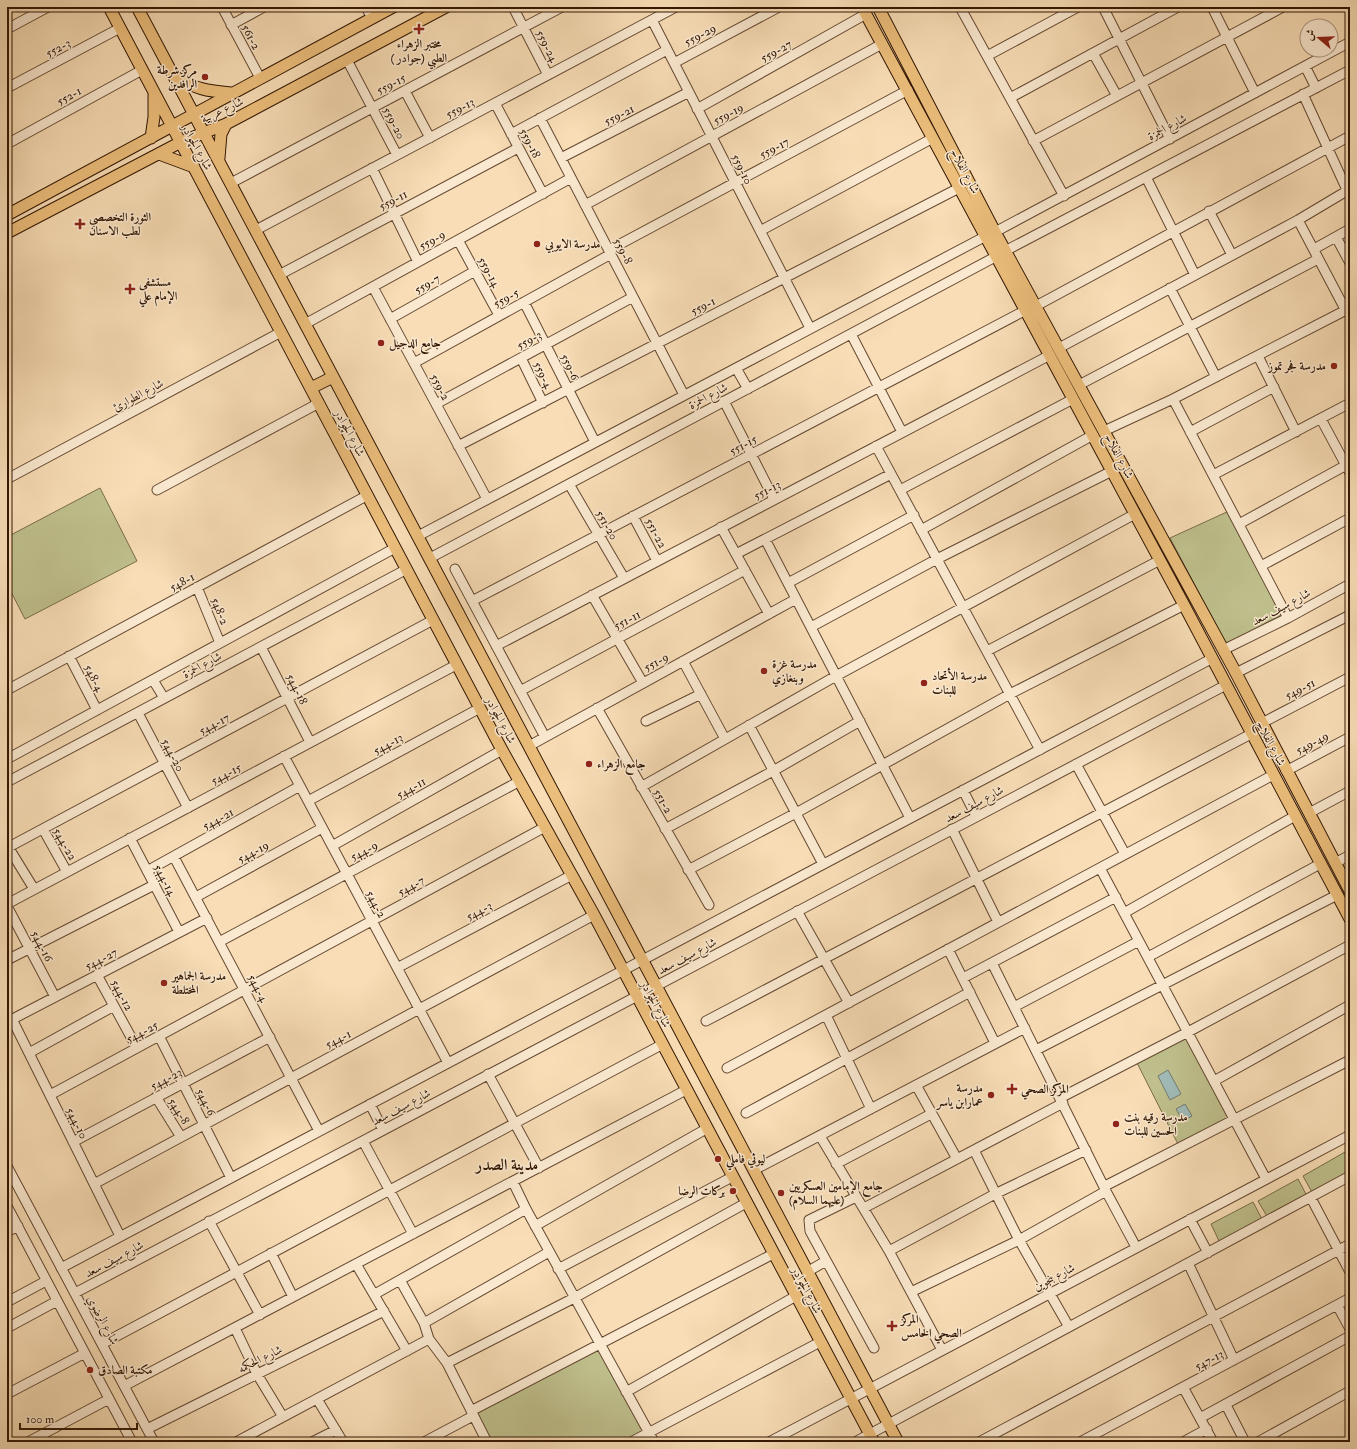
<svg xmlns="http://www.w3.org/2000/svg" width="1357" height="1449" font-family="'IM FELL Double Pica',Amiri,serif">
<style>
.green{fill:#bfc08d;stroke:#786c48}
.water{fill:#a0bab7;stroke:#74796f}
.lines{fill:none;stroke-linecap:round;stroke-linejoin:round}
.minor-casing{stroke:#644830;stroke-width:11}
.major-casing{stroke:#321704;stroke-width:13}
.minor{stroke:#fae9d0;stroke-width:9}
.major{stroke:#ecbe7b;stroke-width:11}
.poi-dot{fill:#8f2418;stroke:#fae9d0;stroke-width:1.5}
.labels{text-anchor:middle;stroke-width:3;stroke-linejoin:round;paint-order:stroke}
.street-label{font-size:12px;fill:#321704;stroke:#fae9d0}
.poi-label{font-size:12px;font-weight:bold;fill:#321704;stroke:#fae9d0;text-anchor:start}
.district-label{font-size:16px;font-weight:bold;fill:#321704;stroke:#fae9d0}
</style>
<rect width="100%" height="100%" fill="#f8ddb6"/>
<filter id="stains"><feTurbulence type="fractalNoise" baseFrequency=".005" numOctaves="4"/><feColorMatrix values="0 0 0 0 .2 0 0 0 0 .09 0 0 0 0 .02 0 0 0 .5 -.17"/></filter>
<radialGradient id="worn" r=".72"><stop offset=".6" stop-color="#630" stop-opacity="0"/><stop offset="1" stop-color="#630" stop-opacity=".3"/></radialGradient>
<path class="green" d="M100,488L137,561L25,619L7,584V537Z
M1229,511L1281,615L1226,644L1170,538Z
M1188,1032L1234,1121L1180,1148L1135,1059Z
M1345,1152L1350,1161V1174L1313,1194L1303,1176Z
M1298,1179L1307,1196L1268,1218L1258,1201Z
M1253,1202L1263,1221L1220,1243L1211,1224Z
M600,1345L648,1433L631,1442H488L473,1414Z"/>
<path class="water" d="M1168,1070L1181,1094L1170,1100L1158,1076Z
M1185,1104L1192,1116L1183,1121L1176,1109Z"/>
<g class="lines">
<g class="minor-casing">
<path id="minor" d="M222,7L260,78
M366,7L372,18
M513,7L548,75
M960,7L1064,196
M1103,7L1170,139
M1212,7L1255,93
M652,20L810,328
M231,25L264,7
M7,29L48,7
M1093,53L1117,96
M987,56L1078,7
M347,60L397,155
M674,63L779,7
M1305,66L1316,88
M7,88L120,28
M405,91L430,138
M1303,94L1347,190
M1010,98L1178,7
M495,103L543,194
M697,109L866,14
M540,118L684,395
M511,134L667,50
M1033,141L1283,7
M7,144L142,70
M561,158L689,92
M372,168L418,262
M1146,177L1195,275
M231,183L562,7
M585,205L882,44
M1209,211L1232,255
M1298,220L1346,311
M256,230L676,7
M760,231L933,138
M995,232L1350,42
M1336,237L1350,263
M458,240L499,315
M1314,249L1350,229
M609,250L908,90
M1005,251L1350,70
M279,275L518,148
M373,287L487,499
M1170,288L1216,377
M524,302L595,442
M1036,306L1350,136
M390,319L475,271
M305,324L571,178
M851,334L902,432
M1059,348L1298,220L1350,189
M1258,356L1296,432
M521,358L543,403
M414,363L611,254
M736,368L748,389
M1079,385L1318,259
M1173,399L1288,618
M724,401L774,499
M436,404L633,297
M1321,419L1350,473
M1104,431L1173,399L1350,308
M1190,432L1274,387
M458,446L959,188
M876,446L1040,750
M1213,475L1350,403
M7,479L281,332
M569,484L624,578
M157,490L319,403
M900,490L1073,399
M633,516L657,561
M1239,524L1350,463
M721,527L769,614
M921,530L1093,435
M418,536L986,236
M765,539L910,818
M736,554L891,474
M430,558L997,256
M1261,566L1350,518
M455,569L545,737
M788,583L914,515
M197,587L220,643
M592,595L643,683
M472,601L1026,310
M811,627L937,559L1112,471
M496,646L1050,355
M261,647L310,742
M1223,650L1288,618L1350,584
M987,651L1160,560
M69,656L97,710
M683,661L725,739
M1236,673L1350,615
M153,680L164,698
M7,690L368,495
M520,691L745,570
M597,708L709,905
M138,713L188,808
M646,721L701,694
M1262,723L1350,677
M749,725L823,864
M529,746L796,599
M284,756L448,1063
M7,759L395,548
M1076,764L1125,854
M1286,771L1350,737
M7,782L407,569
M641,787L836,676L1135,514
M963,790L976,816
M308,801L480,708
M1309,813L1350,791
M43,829L67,872
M665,829L773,771L860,721
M952,829L998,922
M130,838L179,932
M7,845L34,889
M332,846L502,750
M7,848L433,620
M174,857L319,1131
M1335,863L1350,855
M1100,868L1266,1179
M688,870L796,813L1010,694L1184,605
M147,871L300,786
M196,897L322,828
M7,904L456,665
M7,906L55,997
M797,911L849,1003
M1124,913L1295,816
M219,942L520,781
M948,949L995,1043
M1148,957L1320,864
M7,960L154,885
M992,963L1106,1191L1136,1247
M397,968L572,875
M97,975L137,1048
M963,978L1116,897
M1014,1007L1139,941
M826,1015L871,1109
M12,1019L120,1236
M706,1021L1251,734
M7,1022L207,918
M159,1036L231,1178
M1036,1050L1337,895
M29,1053L114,1006
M727,1068L1273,775
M488,1074L539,1168
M1214,1081L1350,1005
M916,1085L957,1159
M50,1095L545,827
M156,1097L181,1137
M1060,1098L1188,1032L1350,945
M370,1104L383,1130
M746,1113L970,992
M820,1136L889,1251L942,1350
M363,1141L413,1234
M73,1142L270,1037
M974,1150L1019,1240L1069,1327
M836,1164L931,1114
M7,1166L154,1442
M754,1170L1025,1028
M513,1182L526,1209L654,1442
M94,1184L594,915
M1105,1186L1350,1060
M856,1197L809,1220L810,1231L874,1348
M1311,1198L1350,1272
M7,1206L132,1442
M864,1208L1063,1103
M1190,1219L1208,1253
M209,1221L260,1315
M535,1226L706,1129
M7,1232L18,1226
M889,1251L995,1194L1086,1150
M271,1253L293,1297
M1188,1263L1234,1360
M356,1264L407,1351
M61,1268L1211,659
M558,1269L732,1177
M807,1272L826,1261
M400,1280L424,1323L429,1339L447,1363L487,1442
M911,1292L1019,1240L1106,1191
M75,1293L1226,685
M375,1294L526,1209
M7,1302L46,1281
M1337,1305L1350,1329
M424,1323L549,1252
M7,1328L57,1301
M235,1328L257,1374L283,1417
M102,1344L663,1044
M447,1363L574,1298L746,1203
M124,1386L686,1090
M1183,1387L1213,1442
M626,1392L796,1296
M7,1394L85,1353
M317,1399L343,1442
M1226,1405L1245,1442
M471,1411L773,1254
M1200,1418L1350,1336
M147,1429L384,1311
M28,1442L109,1399
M236,1442L429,1339
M312,1442L336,1430
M424,1442L473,1416
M631,1442L820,1342
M769,1442L1350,1135
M855,1442L1350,1176
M979,1442L1350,1244
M1080,1442L1350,1298
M1183,1442L1207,1429
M1258,1442L1350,1391"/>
</g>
<g class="major-casing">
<path id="major" d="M109,7L502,750L594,915L874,1442
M137,7L898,1442
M862,7L1184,605L1350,919
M878,7L995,232L1236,673L1350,891
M174,76C196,89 206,91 231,93
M151,138L154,117V95
M159,154L194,167
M219,158L221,134L226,124
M7,215L393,7
M7,233L181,142L226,124L446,7
M311,388L333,377"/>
</g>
<use href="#minor" class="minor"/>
<use href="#major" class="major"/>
</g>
<g class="poi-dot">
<path d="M417 23h4v4h4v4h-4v4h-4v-4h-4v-4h4z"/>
<circle cx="205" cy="77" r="4"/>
<path d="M78 218h4v4h4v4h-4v4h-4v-4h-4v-4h4z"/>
<circle cx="537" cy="244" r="4"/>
<path d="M128 283h4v4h4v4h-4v4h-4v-4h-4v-4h4z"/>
<circle cx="381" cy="343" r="4"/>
<circle cx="1334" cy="366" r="4"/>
<circle cx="764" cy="671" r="4"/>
<circle cx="924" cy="683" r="4"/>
<circle cx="589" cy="764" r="4"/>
<circle cx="164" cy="983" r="4"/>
<path d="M1010 1083h4v4h4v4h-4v4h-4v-4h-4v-4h4z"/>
<circle cx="991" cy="1095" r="4"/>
<circle cx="1116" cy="1124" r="4"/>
<circle cx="718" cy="1159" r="4"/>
<circle cx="733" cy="1191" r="4"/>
<circle cx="781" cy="1193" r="4"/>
<path d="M890 1320h4v4h4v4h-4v4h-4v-4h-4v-4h4z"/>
<circle cx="90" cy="1370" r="4"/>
</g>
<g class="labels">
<g class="street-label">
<text transform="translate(700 35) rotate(-28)" y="4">559-29</text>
<text transform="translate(251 37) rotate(62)" y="4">561-2</text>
<text transform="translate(547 46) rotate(63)" y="4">559-24</text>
<text transform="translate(58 48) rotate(-28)" y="4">552-3</text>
<text transform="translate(776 51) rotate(-29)" y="4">559-27</text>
<text transform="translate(391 84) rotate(-28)" y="4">559-15</text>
<text transform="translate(69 96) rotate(-29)" y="4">552-1</text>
<text transform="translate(460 108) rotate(-28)" y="4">559-13</text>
<text transform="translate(222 110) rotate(-25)" y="4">شارع عربية</text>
<text transform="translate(728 114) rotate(-28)" y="4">559-19</text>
<text transform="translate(619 115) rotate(-27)" y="4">559-21</text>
<text transform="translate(394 123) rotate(62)" y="4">559-20</text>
<text transform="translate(1167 127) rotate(-28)" y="4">شارع الحمزة</text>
<text transform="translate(530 143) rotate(62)" y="4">559-18</text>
<text transform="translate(197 147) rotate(61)" y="4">شارع الچوادر</text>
<text transform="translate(774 148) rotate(-28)" y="4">559-17</text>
<text transform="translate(742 169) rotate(63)" y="4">559-10</text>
<text transform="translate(965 171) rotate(62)" y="4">شارع الفلاح</text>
<text transform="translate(393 200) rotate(-28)" y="4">559-11</text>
<text transform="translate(432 240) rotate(-29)" y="4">559-9</text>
<text transform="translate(623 251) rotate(62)" y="4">559-8</text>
<text transform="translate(489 272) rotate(61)" y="4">559-14</text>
<text transform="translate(427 284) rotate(-30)" y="4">559-7</text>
<text transform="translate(506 298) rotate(-29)" y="4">559-5</text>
<text transform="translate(703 306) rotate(-27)" y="4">559-1</text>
<text transform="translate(529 340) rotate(-29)" y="4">559-3</text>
<text transform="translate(570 367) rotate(64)" y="4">559-6</text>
<text transform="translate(543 375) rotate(64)" y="4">559-4</text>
<text transform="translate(440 387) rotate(62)" y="4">559-2</text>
<text transform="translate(138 395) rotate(-28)" y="4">شارع الطوارئ</text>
<text transform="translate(708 396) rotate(-28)" y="4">شارع الحمزة</text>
<text transform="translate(350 433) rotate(62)" y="4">شارع الچوادر</text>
<text transform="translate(743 445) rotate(-28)" y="4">551-15</text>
<text transform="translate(1119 456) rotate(62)" y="4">شارع الفلاح</text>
<text transform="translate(767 490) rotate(-28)" y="4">551-13</text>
<text transform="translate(607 525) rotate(60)" y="4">551-20</text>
<text transform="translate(656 533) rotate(62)" y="4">551-22</text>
<text transform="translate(182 582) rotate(-28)" y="4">548-1</text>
<text transform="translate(1281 607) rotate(-28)" y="4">شارع سيف سعد</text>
<text transform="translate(220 611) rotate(68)" y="4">548-2</text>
<text transform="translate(627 620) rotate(-28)" y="4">551-11</text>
<text transform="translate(656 662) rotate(-29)" y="4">551-9</text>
<text transform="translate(202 665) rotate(-28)" y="4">شارع الحمزة</text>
<text transform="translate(94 678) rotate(63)" y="4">548-4</text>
<text transform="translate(297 689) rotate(63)" y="4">544-18</text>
<text transform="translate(1300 689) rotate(-27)" y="4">549-51</text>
<text transform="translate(501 720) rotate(62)" y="4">شارع الچوادر</text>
<text transform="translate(214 724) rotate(-28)" y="4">544-17</text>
<text transform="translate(1271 743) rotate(62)" y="4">شارع الفلاح</text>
<text transform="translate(1312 743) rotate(-28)" y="4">549-49</text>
<text transform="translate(388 744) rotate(-29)" y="4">544-13</text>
<text transform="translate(173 755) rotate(62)" y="4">544-20</text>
<text transform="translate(226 774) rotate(-28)" y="4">544-15</text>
<text transform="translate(411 788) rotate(-30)" y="4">544-11</text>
<text transform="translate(663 801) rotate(60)" y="4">551-2</text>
<text transform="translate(974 804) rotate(-28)" y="4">شارع سيف سعد</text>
<text transform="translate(218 819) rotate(-29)" y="4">544-21</text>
<text transform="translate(65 844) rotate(60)" y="4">544-22</text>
<text transform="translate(364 851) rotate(-28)" y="4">544-9</text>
<text transform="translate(253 852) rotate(-29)" y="4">544-19</text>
<text transform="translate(165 880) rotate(62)" y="4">544-14</text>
<text transform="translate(411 886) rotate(-29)" y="4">544-7</text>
<text transform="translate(376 904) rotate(62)" y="4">544-2</text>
<text transform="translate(479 911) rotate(-28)" y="4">544-3</text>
<text transform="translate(42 946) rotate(62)" y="4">544-16</text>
<text transform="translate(687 956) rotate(-28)" y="4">شارع سيف سعد</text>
<text transform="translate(101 959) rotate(-27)" y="4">544-27</text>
<text transform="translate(258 988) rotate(62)" y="4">544-4</text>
<text transform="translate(122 995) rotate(62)" y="4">544-12</text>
<text transform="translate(656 1004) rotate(62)" y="4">شارع الچوادر</text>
<text transform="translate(142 1032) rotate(-28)" y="4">544-25</text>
<text transform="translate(338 1039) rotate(-28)" y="4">544-1</text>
<text transform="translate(166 1079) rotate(-28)" y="4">544-23</text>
<text transform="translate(206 1102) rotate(63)" y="4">544-6</text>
<text transform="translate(401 1107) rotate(-28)" y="4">شارع سيف سعد</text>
<text transform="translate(179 1111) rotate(57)" y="4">544-8</text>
<text transform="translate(77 1123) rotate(63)" y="4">544-10</text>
<text transform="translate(114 1259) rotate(-28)" y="4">شارع سيف سعد</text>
<text transform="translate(1054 1277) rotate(-28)" y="4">شارع بنجوين</text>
<text transform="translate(807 1290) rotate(62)" y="4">شارع الچوادر</text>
<text transform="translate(103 1320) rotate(62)" y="4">شارع الرضوي</text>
<text transform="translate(260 1359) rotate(-27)" y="4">شارع الحكمه</text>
<text transform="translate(1209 1360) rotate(-28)" y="4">547-13</text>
</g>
<g class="poi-label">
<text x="419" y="48" text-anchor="middle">مختبر الزهراء<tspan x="419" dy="14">الطبي (جوادر )</tspan></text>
<text x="197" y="74" text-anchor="end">مركز شرطة<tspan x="197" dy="14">الرافدين</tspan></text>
<text x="89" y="221">الثورة التخصصي<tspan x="89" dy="14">لطب الاسنان</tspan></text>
<text x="545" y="248">مدرسة الايوبي</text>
<text x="139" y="286">مستشفى<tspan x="139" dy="14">الإمام علي</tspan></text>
<text x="389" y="347">جامع الدجيل</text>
<text x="1326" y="370" text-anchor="end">مدرسة فجر تموز</text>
<text x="772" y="668">مدرسة غزة<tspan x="772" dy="14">وبنغازي</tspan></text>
<text x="932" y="680">مدرسة الأتحاد<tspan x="932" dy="14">للبنات</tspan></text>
<text x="597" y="768">جامع الزهراء</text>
<text x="172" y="980">مدرسة الجماهير<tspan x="172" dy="14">المختلطة</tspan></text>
<text x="983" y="1092" text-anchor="end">مدرسة<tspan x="983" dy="14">عمارابن ياسر</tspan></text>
<text x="1021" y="1093">المركز الصحي</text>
<text x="1124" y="1121">مدرسة رقيه بنت<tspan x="1124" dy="14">الحسين للبنات</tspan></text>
<text x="726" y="1163">ليوثي فاملي</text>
<text x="789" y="1190">جامع الإمامين العسكريين<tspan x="789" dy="14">(عليهما السلام)</tspan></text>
<text x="725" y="1195" text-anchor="end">بركات الرضا</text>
<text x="901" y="1323">المركز<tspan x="901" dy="14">الصحي الخامس</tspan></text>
<text x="98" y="1374">مكتبة الصادق</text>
</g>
<g class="district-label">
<text x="507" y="1170">مدينة الصدر</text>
</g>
</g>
<rect width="1357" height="1449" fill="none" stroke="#f8ddb6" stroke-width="24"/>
<rect x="8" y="8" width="1341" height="1433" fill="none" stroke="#321704" stroke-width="2"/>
<rect x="12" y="12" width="1333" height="1425" fill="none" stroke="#321704"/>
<g transform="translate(1319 38) rotate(289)"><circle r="19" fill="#fae9d0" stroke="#aa957e"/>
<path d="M0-3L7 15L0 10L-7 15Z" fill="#8f2418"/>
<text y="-6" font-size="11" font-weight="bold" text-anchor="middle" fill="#321704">ش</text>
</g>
<path d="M20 1423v6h117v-6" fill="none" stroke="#321704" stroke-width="2"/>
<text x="26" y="1423" font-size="12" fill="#321704" stroke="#fae9d0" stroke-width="3" paint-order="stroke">100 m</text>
<rect width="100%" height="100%" filter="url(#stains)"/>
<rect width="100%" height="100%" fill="url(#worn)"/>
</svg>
